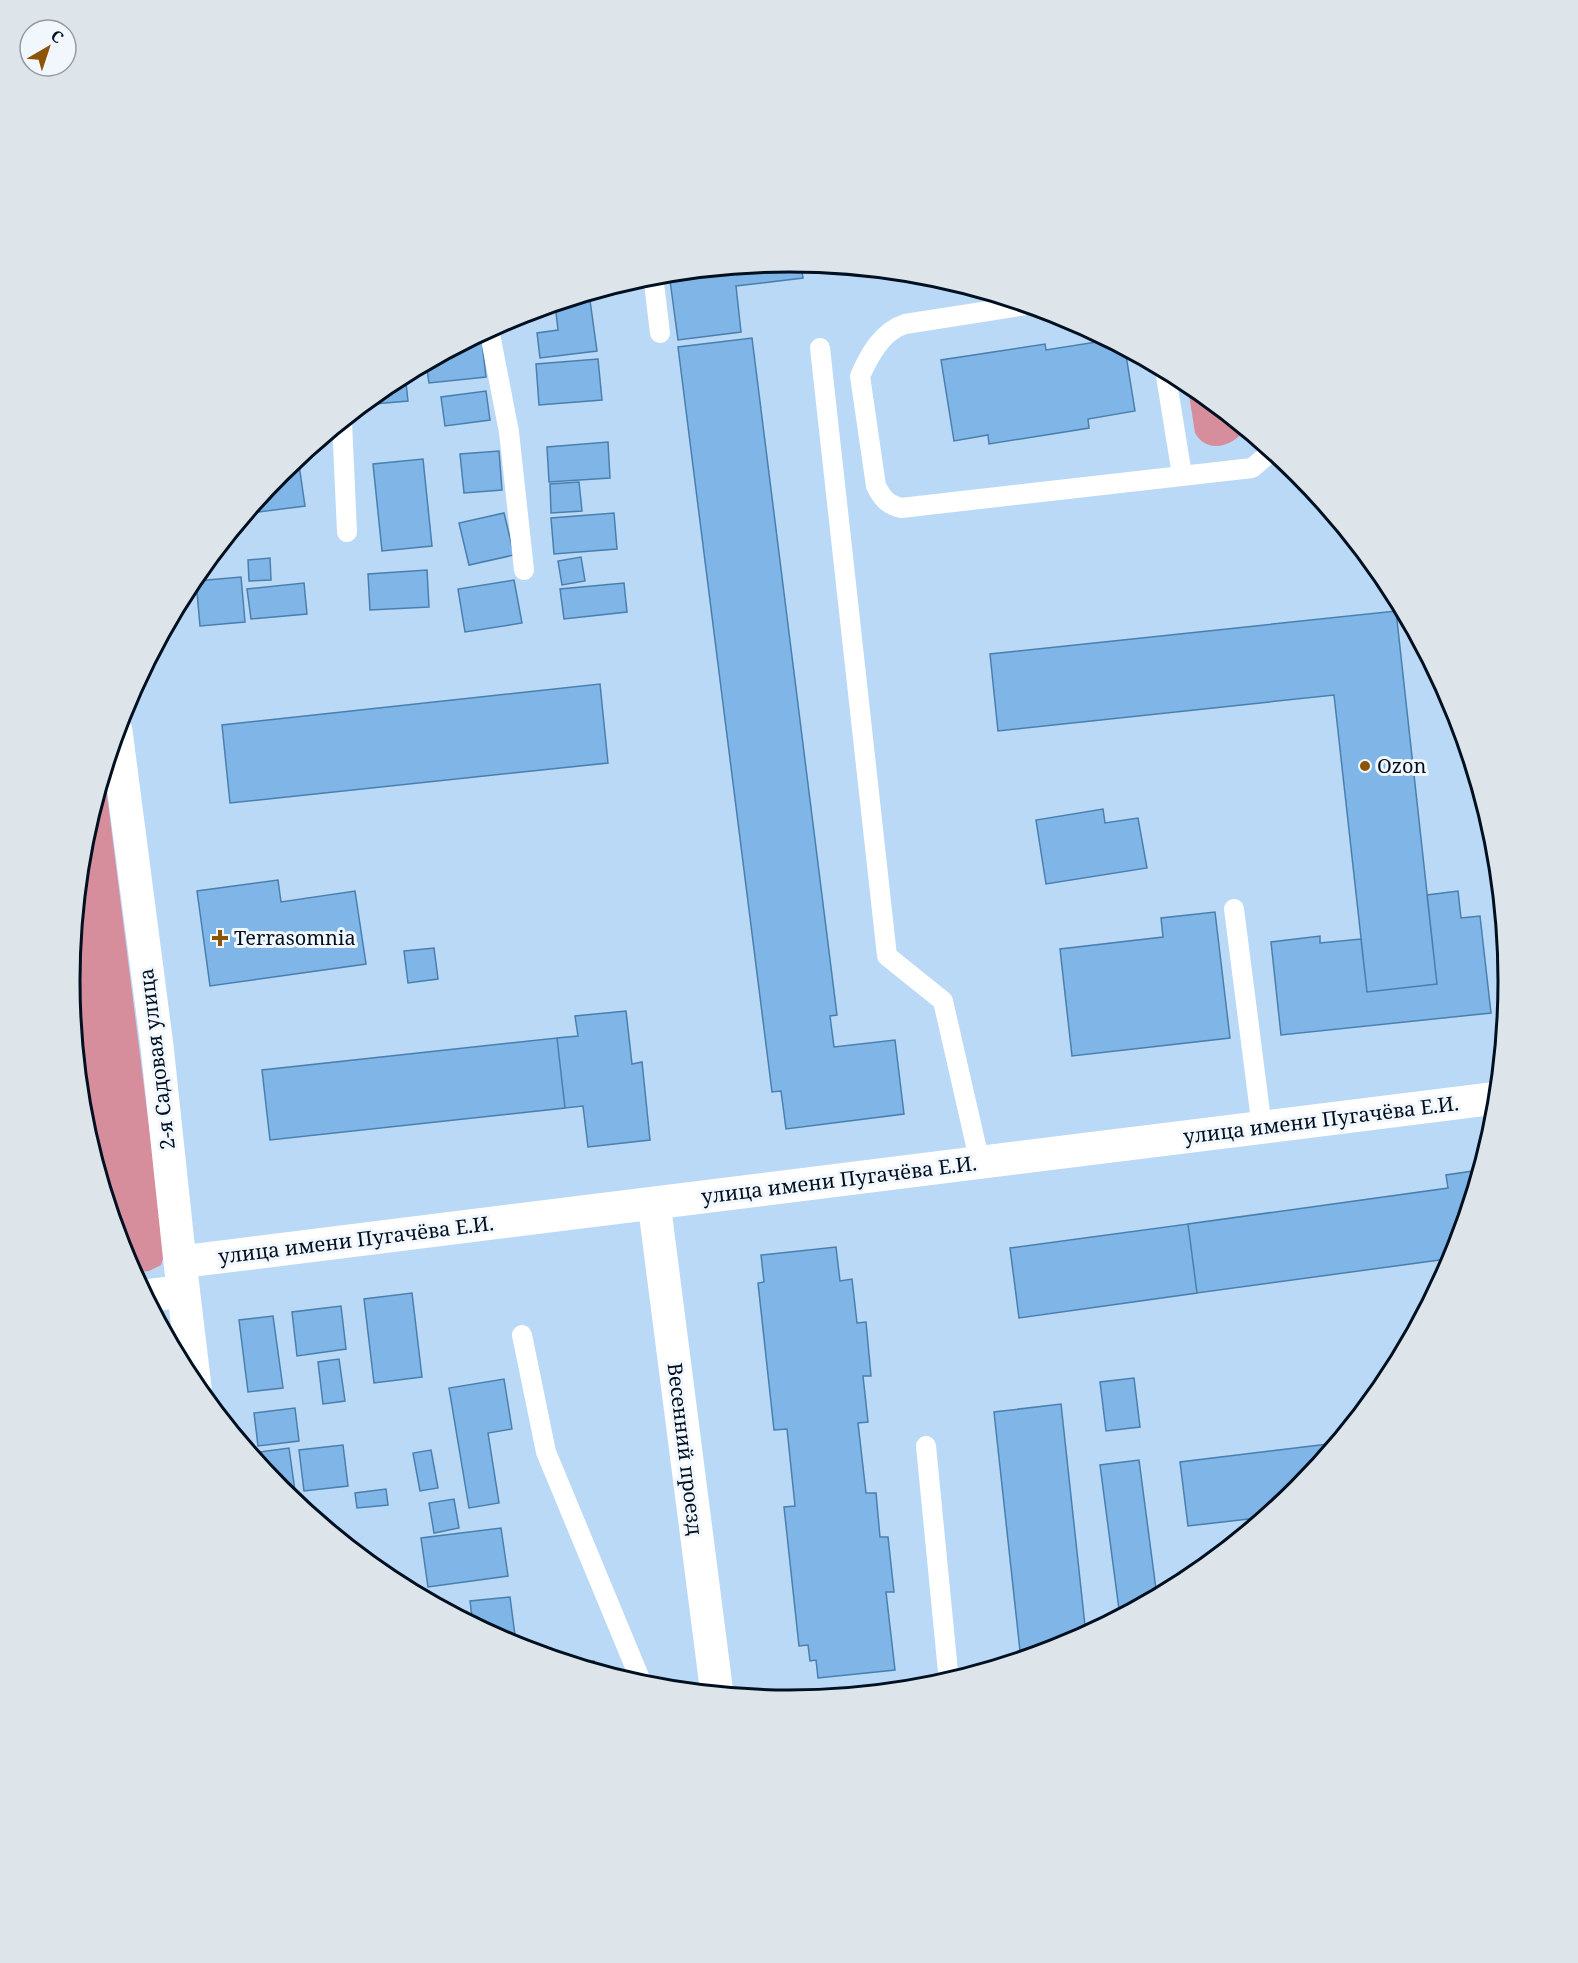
<svg xmlns="http://www.w3.org/2000/svg" width="1578" height="1963" font-family="'Noto Serif',serif">
<style>
.green{fill:#d68d9c}
.building{fill:#80b6e7;stroke:#4a7fad;stroke-width:1.5}
.lines{fill:none;stroke-linecap:round;stroke-linejoin:round}
.lane{stroke:#fff;stroke-width:20}
.street{stroke:#fff;stroke-width:33}
.poi-dot{fill:#8b5406;stroke:#f1f7fc;stroke-width:2}
.labels{text-anchor:middle;stroke-width:6;stroke-linejoin:round;paint-order:stroke}
.poi-label{font-size:20px;fill:#001021;stroke:#f1f7fc;text-anchor:start}
.street-label{font-size:20px;fill:#001021;stroke:#f1f7fc}
.rim{fill:none;stroke:#001021;stroke-width:3}
</style>
<rect width="100%" height="100%" fill="#b9d9f7"/>
<path class="green" d="M1187,382L1246,429C1233,446 1208,455 1195,433Z
M104,771L165,1252L161,1265L149,1271L132,1273L124,1257L83,1122L69,982L83,841Z"/>
<path class="building" d="M789,262L801,263L803,278L736,286L741,332L678,340L669,273Z
M589,293L597,351L540,358L537,333L558,330L555,304Z
M481,334L486,377L429,383L426,363Z
M752,338L837,1015L830,1016L834,1047L895,1040L904,1114L786,1129L781,1091L772,1092L678,347Z
M1109,340L1125,349L1135,411L1088,419L1089,428L989,444L988,435L954,441L941,360L1045,344L1046,350Z
M598,359L602,400L539,405L536,364Z
M405,374L408,401L362,405L389,383Z
M486,391L490,420L445,426L441,397Z
M608,442L610,478L549,482L547,447Z
M499,451L502,490L464,493L460,454Z
M298,458L305,506L259,512L257,500L280,472Z
M423,459L432,546L382,551L373,464Z
M579,482L582,511L551,513L550,484Z
M504,513L514,555L469,565L459,523Z
M614,513L617,549L554,554L551,518Z
M581,557L585,581L562,585L558,561Z
M270,558L271,580L249,581L248,560Z
M427,570L429,607L370,610L368,574Z
M241,577L245,622L200,626L196,581Z
M514,580L522,623L465,632L458,589Z
M304,583L307,614L251,619L247,589Z
M624,583L627,612L564,619L560,589Z
M1396,611L1437,984L1367,992L1334,695L998,731L990,654Z
M600,684L608,763L230,803L222,725Z
M1103,809L1105,823L1138,818L1147,868L1046,884L1036,820Z
M278,880L281,902L355,891L366,964L210,986L197,891Z
M1458,891L1461,918L1480,916L1491,1013L1281,1035L1271,942L1320,936V943L1361,939L1367,992L1437,984L1427,895Z
M1215,912L1230,1038L1072,1056L1060,949L1163,937L1161,918Z
M434,948L438,979L408,983L404,951Z
M626,1011L632,1064L642,1062L650,1140L588,1147L583,1106L565,1108L557,1038L578,1036L575,1016Z
M557,1038L565,1108L270,1140L262,1070Z
M1480,1170L1454,1258L1197,1293L1188,1224L1448,1188L1446,1175Z
M1188,1224L1197,1293L1019,1318L1010,1248Z
M836,1247L840,1281L852,1279L857,1323L866,1322L871,1376H863L868,1422L858,1423L866,1493H876L880,1537H888L894,1592H886L895,1670L818,1678L816,1660L810,1661L808,1645L799,1646L784,1507L795,1506L787,1429L774,1430L758,1283L764,1282L761,1255Z
M412,1293L422,1377L374,1383L364,1299Z
M341,1306L346,1349L297,1356L292,1312Z
M273,1316L283,1388L248,1392L239,1320Z
M339,1359L345,1401L323,1404L318,1362Z
M1134,1378L1140,1427L1106,1431L1100,1382Z
M504,1379L512,1429L488,1433L499,1503L469,1508L449,1388Z
M1061,1404L1086,1635L1064,1647L1021,1660L994,1412Z
M295,1408L299,1441L258,1446L254,1413Z
M1337,1443L1298,1491L1266,1517L1188,1526L1180,1462Z
M343,1445L348,1486L304,1491L299,1450Z
M289,1448L295,1491L283,1493L254,1459L253,1453Z
M431,1450L438,1488L420,1491L413,1453Z
M1139,1460L1157,1597L1120,1617L1100,1465Z
M386,1489L388,1505L357,1508L355,1493Z
M454,1499L459,1528L434,1533L429,1503Z
M501,1528L508,1576L428,1587L421,1538Z
M510,1597L516,1643L508,1644L473,1625L470,1601Z
M594,1661L596,1672L575,1665Z"/>
<g class="lines">
<path class="lane" d="M653,275L660,333
M1026,305L905,324C882,331 869,356 860,376L876,486C882,498 888,505 901,508L1252,468L1272,451
M489,329L509,432L524,570
M820,348L887,956L943,1001L980,1163
M1165,370L1182,475
M342,422L347,532
M1234,909L1262,1128
M522,1335L546,1452L643,1686
M926,1446L949,1682"/>
<path class="street" d="M116,731L157,1046L180,1262L195,1387
M654,1203L717,1694
M180,1262L1497,1098
M144,1296L183,1291"/>
</g>
<g class="poi-dot">
<circle cx="1365" cy="766" r="6"/>
<path d="M217 929h6v6h6v6h-6v6h-6v-6h-6v-6h6z"/>
</g>
<g class="labels">
<g class="poi-label">
<text x="1377" y="773">Ozon</text>
<text x="234" y="945">Terrasomnia</text>
</g>
<g class="street-label">
<text transform="translate(157 1059) rotate(-97)" y="7">2-я Садовая улица</text>
<text transform="translate(1321 1120) rotate(-7)" y="7">улица имени Пугачёва Е.И.</text>
<text transform="translate(839 1180) rotate(-7)" y="7">улица имени Пугачёва Е.И.</text>
<text transform="translate(356 1240) rotate(-7)" y="7">улица имени Пугачёва Е.И.</text>
<text transform="translate(685 1449) rotate(83)" y="7">Весенний проезд</text>
</g>
</g>
<path d="M0 0H1578V1963H0ZM80 981a709 709 0 1 1 1418 0a709 709 0 1 1-1418 0Z" fill="#dee5ea" fill-rule="evenodd"/>
<path class="rim" d="M80 981a709 709 0 1 1 1418 0a709 709 0 1 1-1418 0Z"/>
<g transform="translate(48 48) rotate(39)"><circle r="28" fill="#f1f7fc" stroke="#919ba4" stroke-width="1.5"/>
<path d="M0-4.5L10 22L0 15L-10 22Z" fill="#8b5406"/>
<text y="-9" font-size="16" font-weight="bold" text-anchor="middle" fill="#001021">С</text>
</g>
</svg>
